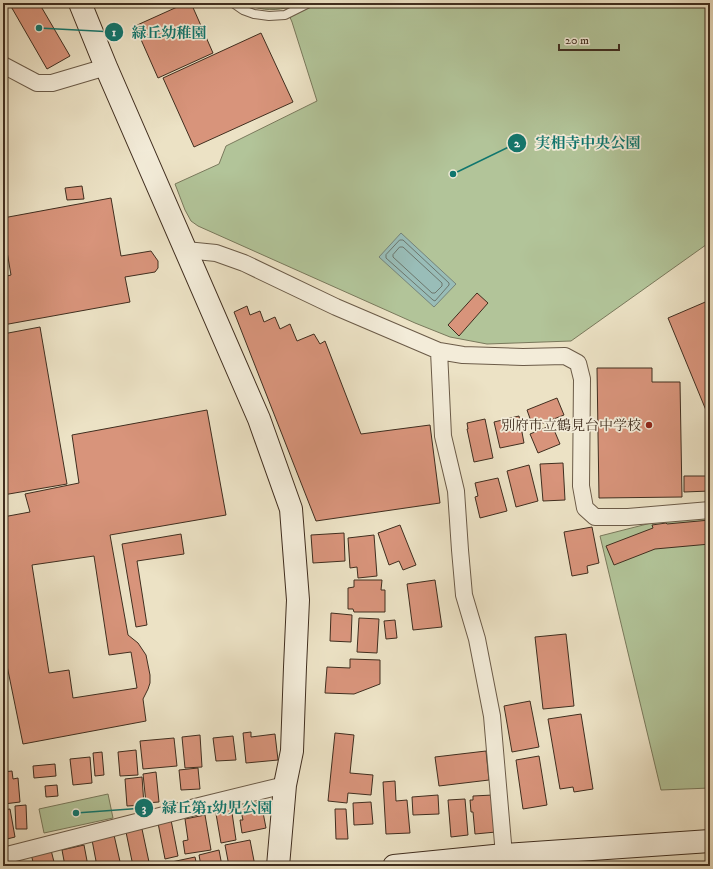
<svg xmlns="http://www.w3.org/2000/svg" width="713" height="869" font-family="'IM FELL DW Pica','Noto Serif JP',serif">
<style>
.green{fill:#b2c499;stroke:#79795c}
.water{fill:#99bdb8;stroke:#75847b}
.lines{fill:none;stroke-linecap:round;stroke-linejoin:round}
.shore{stroke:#6c766c;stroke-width:1}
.building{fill:#d8947b;stroke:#402e1f;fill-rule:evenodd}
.lane-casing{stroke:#6b5b48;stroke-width:10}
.street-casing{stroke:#6b5b48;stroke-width:18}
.secondary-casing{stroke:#402e1f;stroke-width:24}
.lane{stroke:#f3ecd9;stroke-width:8}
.street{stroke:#f3ecd9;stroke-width:16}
.secondary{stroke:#f3ecd9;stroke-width:22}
.poi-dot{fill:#8f2418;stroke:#f3ecd9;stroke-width:1.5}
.labels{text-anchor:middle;stroke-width:3.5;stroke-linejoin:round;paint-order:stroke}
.poi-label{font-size:14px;fill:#402e1f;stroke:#f3ecd9;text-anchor:end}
.leader{fill:none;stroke:#0f766e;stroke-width:1.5}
.callout-dot{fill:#0f766e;stroke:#f3ecd9;stroke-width:1.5}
.mark-label{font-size:12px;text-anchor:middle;font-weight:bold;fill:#fff}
.callout-label{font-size:15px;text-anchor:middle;font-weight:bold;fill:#0f766e;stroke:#f3ecd9;stroke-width:3.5;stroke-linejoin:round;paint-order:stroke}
</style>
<rect width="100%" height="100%" fill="#ece2c5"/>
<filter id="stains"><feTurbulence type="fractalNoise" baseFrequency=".005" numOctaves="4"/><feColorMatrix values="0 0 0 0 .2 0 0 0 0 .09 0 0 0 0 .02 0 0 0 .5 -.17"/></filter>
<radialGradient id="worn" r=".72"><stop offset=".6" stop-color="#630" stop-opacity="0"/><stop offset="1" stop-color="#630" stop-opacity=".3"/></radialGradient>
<path class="green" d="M245,3H710V242L571,341L487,344L450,337L415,323L198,226L191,221L185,210L175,184L219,164L226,146L317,101L292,22L286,8C271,11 258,10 245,3Z
M710,514V788L661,790L600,536L655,522Z
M108,794L113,818L44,833L39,809Z"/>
<path class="water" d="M401,233L456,284L434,307L379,257Z"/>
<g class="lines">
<path class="shore" d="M400,240H403L449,283V285L435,301L433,300L386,258V255Z
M400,247H403L442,283V286L435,293H432L393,257V255Z"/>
</g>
<path class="building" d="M9,3H39L70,56L47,69Z
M186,3H191L213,53L158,78L135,26Z
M261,33L293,102L194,147L163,78Z
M82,186L84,199L67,200L65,188Z
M111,198L121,256L151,251L158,261V268L155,272L125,277L130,302L3,325V277L11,275L3,228V218Z
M477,293L488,303L459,336L448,325Z
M710,300V420L668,318Z
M247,306L250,315L260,311L264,322L275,317L280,329L290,324L297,341L314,334L320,344L325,341L361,434L430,425L440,503L316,521L234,312Z
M40,327L67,484L3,495V334Z
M597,368H652V382H680L682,497L599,498Z
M557,398L564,415L533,427L527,410Z
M207,410L226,515L110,535L128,635L138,643L146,655L150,675V683L148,689L143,699L146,721L23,744L3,646V517L30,512L25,494L79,483L72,435ZM94,556L109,655L131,652L137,688L73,698L69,670L49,673L32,565Z
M519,416L524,443L500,448L494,422Z
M485,419L493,458L474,462L467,429H468L467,423Z
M552,425L560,444L538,453L530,434Z
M563,463L565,500L543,501L540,464Z
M529,465L538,501L516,507L507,471Z
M684,476H710V491L684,492Z
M498,478L507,511L480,518L475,497L478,496L475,483Z
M710,520V544L655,549L614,565L606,546L653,528L652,525L666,523L667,524Z
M400,525L416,565L403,570L399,561L389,565L378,533Z
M592,527L599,563L587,566L588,573L572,576L564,532Z
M344,533L345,561L313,563L311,535Z
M181,534L184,554L137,561L147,625L136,627L122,544Z
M374,535L377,576L358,578L357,567L350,568L348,538Z
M354,580H382L381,590H385V612H354L353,609H348V588L354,587Z
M435,580L442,627L413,630L407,584Z
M331,613L352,615L351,642L330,641Z
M359,618L379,619L377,653L357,652Z
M395,620L397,638L386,639L384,621Z
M566,634L574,706L543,709L535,637Z
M350,659L380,660V684L354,694L325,693L327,667L350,668Z
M530,701L539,747L512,752L504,706Z
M581,714L593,789L574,792L573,787L560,789L548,719Z
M251,732V737L275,734L278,760L246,763L243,733Z
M335,733L354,735L350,773L373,775L371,795L348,793L347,803L328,801Z
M200,735L202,767L185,768L182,737Z
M233,736L236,760L216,761L213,738Z
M174,738L177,766L143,769L140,741Z
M136,750L138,775L120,776L118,752Z
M486,751L489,780L439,786L435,757Z
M102,752L104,775L95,776L93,753Z
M539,756L547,805L523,809L516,760Z
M90,757L92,783L73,785L70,759Z
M55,764L56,776L34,778L33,766Z
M198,768L200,789L181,790L179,770Z
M12,771L13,779L18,778L20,802L4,804L3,793V772Z
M156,772L159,802L146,803L143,774Z
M142,777L144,805L127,806L125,779Z
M395,781L396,801L407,800L410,833L386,834L383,782Z
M57,785L58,796L46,797L45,786Z
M438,795L439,814L413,815L412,797Z
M493,795L496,832L475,834L473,812H471L470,800H473V796Z
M465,799L468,835L451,837L448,800Z
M261,802L266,828L242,833L240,820H243L240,807Z
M371,802L373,824L354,825L353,803Z
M26,805L27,829H16L15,806Z
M231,806L236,840L221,843L215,808Z
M10,809L15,837L3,840V810Z
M335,809H346L348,839H336Z
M205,815L211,850L185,854L183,841L188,840L185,819Z
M171,820L178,856L165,859L158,823Z
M142,829L149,862L133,866L126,832Z
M114,835L121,866H91V863L96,861L92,840Z
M250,840L255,866H229L225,845Z
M84,845L88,866H65L62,850Z
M51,850L55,866H34L31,854Z
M219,850L222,866H201L199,855Z
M195,857L197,866H162V864Z"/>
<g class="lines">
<g class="lane-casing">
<path id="lane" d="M233,3L243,10L254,14L269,16L285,15L309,3"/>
</g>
<g class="street-casing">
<path id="street" d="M3,65L37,83H52L106,67
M186,250L216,253L244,263L336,307L439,351L463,355L523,357L565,356L578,363L582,379L581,486L585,508L595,517H628L710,510
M439,351L443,436L456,491L460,550L464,595L477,639L492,716L504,855
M3,856L203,805L285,785"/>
</g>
<g class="secondary-casing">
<path id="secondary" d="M80,3L106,67L259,419L291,509L298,600L295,667L292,751L285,785L278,866
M394,866L504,855L710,841"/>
</g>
<use href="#lane" class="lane"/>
<use href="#street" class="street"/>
<use href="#secondary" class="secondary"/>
</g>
<circle class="poi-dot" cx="649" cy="425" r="4"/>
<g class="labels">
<g class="poi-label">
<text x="641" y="430">別府市立鶴見台中学校</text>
</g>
</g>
<path class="leader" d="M39 28L114 32M453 174L517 143M76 813L144 808"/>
<g class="callout-dot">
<circle cx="39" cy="28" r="4"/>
<circle cx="453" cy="174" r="4"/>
<circle cx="76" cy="813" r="4"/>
<circle cx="114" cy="32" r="10"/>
<circle cx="517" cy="143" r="10"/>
<circle cx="144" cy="808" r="10"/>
</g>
<g class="mark-label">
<text x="114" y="36">1</text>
<text x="517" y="147">2</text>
<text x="144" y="812">3</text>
</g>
<g class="callout-label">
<text x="169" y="38">緑丘幼稚園</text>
<text x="588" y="148">実相寺中央公園</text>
<text x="217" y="813">緑丘第1幼児公園</text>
</g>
<rect width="713" height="869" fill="none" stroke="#ece2c5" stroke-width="16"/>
<rect x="4" y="4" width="705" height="861" fill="none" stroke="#402e1f" stroke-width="2"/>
<rect x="8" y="8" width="697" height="853" fill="none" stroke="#402e1f"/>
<path d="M559 44v6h60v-6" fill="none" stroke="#402e1f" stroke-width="2"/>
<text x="565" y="44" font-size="12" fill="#402e1f" stroke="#f3ecd9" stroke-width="3" paint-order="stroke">20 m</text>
<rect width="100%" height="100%" filter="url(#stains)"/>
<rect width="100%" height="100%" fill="url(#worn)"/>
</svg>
